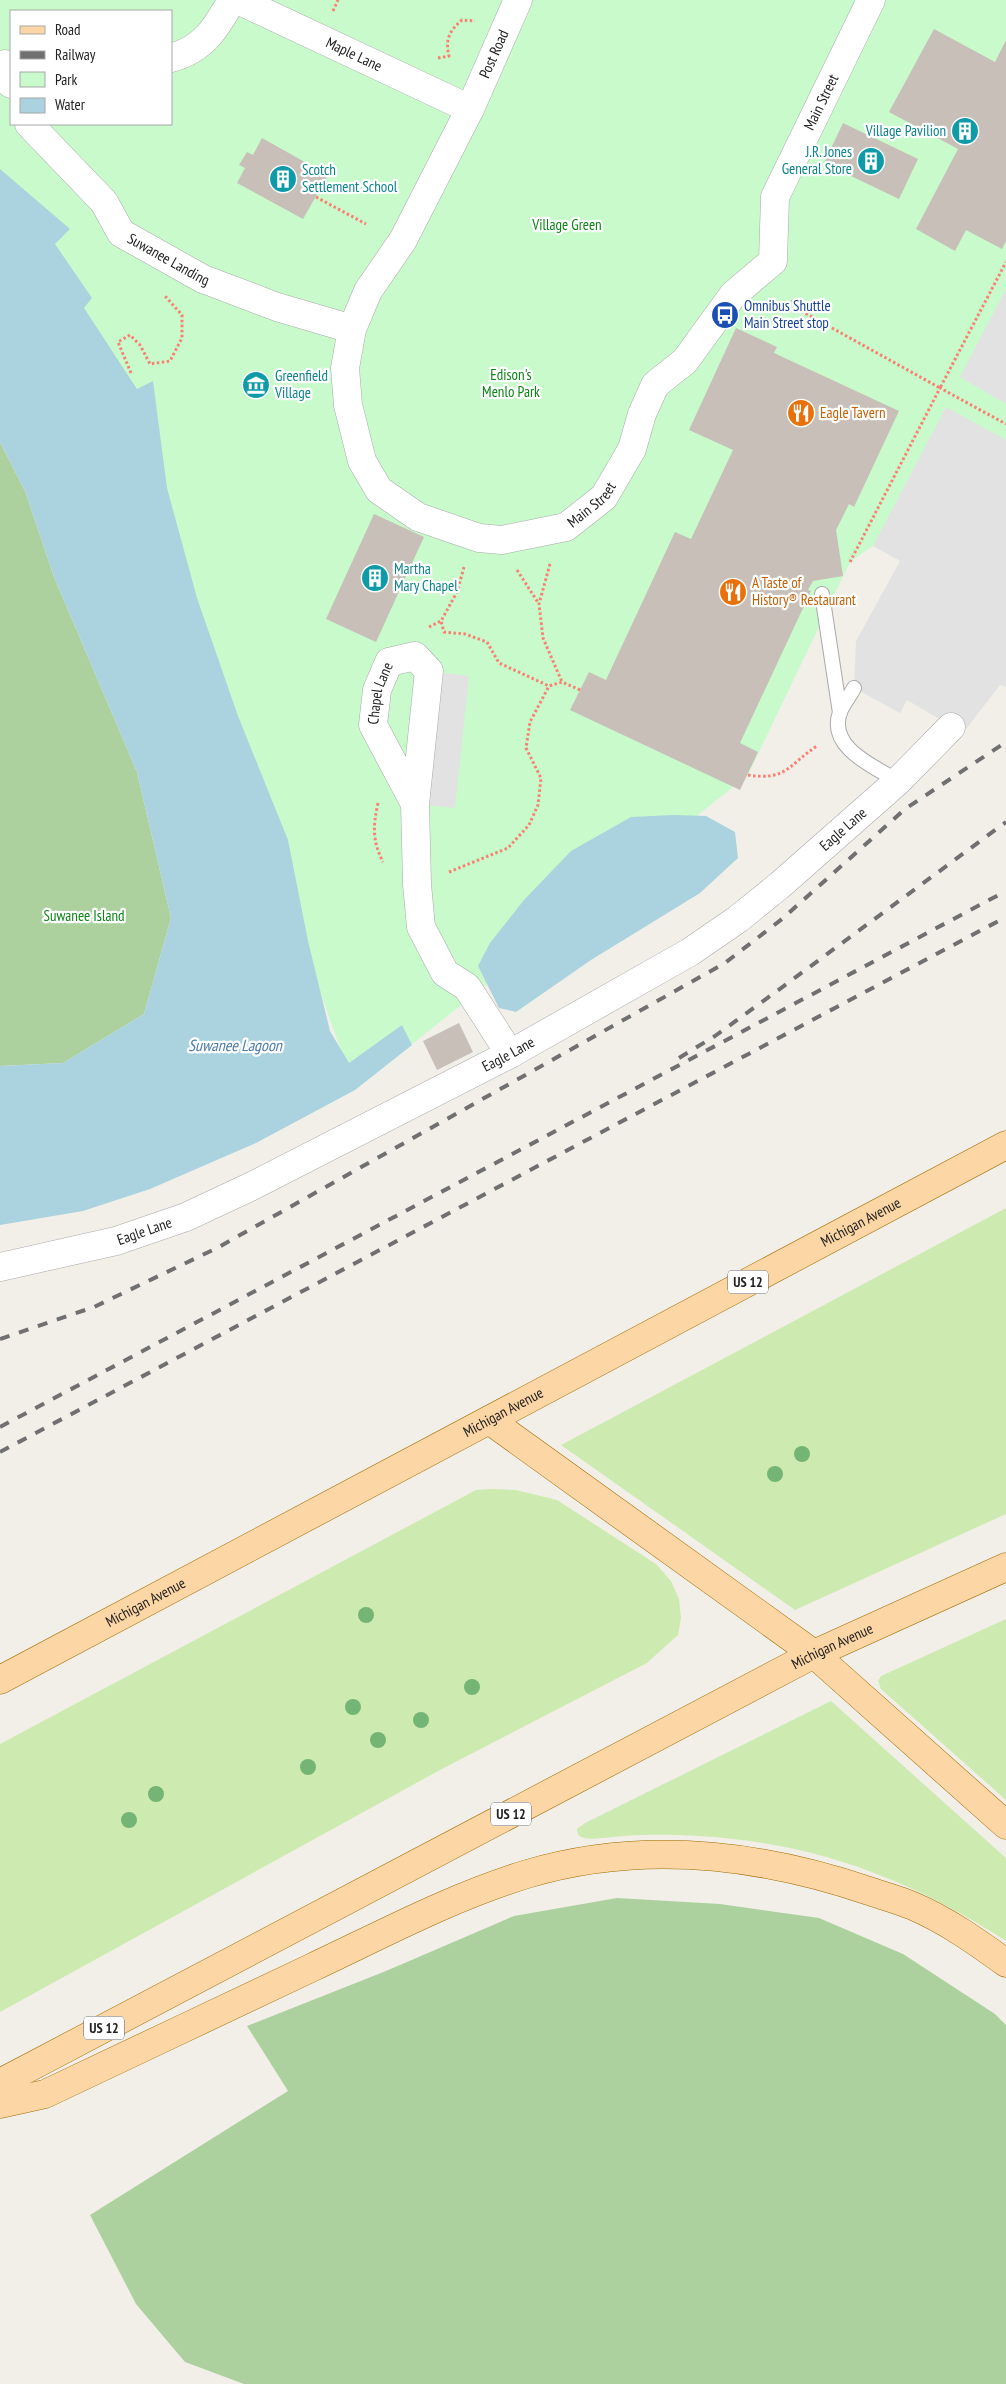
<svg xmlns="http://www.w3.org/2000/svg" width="1006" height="2384" font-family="'PT Sans Narrow',sans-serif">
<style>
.grass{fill:#cdebb0}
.forest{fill:#add19e}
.park{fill:#c8facc;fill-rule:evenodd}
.parking{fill:#e2e2e2}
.water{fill:#aad3df}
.building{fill:#c7bfb8}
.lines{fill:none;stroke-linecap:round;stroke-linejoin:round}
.lane-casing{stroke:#a9a9a9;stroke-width:16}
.street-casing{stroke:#a9a9a9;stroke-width:29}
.primary-casing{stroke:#a06b00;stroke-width:29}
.path{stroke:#fa8072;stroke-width:3;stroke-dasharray:2.5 2.5;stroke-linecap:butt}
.lane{stroke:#fff;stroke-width:14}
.street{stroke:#fff;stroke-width:28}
.primary{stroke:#fcd6a4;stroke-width:28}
.rail{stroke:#707070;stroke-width:4;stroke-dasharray:10 10;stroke-linecap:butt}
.tree{fill:#74b475}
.labels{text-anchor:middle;stroke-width:4.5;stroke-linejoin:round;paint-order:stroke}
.shield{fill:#fff;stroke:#646464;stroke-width:1}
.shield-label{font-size:14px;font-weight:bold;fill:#222}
.street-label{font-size:15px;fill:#222;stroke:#fff}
.culture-label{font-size:15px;fill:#0d838f;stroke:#fff;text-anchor:start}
.park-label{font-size:15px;fill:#0c8416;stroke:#fff}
.transit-label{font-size:15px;fill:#164399;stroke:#fff;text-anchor:start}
.food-label{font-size:15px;fill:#c56008;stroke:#fff;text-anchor:start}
.water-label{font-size:16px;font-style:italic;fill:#4a7aab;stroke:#fff}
</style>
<rect width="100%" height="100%" fill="#f2efe9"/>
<path class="grass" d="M1006,1208V1514L795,1610L561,1445Z
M491,1489L516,1490L557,1500L656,1564L671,1581L679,1599L681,1618L678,1635L647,1663L440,1770L0,2012V1744L476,1490Z
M1006,1619V1800L881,1689L878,1681L881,1676Z
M831,1701L1006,1858V1941C911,1879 812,1842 698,1836C666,1834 635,1834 604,1838C595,1838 585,1841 578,1835L577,1829L585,1823Z"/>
<path class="forest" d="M0,442L25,491L54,577L137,772L171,918L144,1014L63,1063L0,1066Z
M617,1898L720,1904L819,1918L903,1954L995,2014L1006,2025V2384H244L185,2362L136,2304L90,2215L288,2091L247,2026L386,1971L514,1916Z"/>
<path class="park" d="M0,0H1006V451L850,562L748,775L355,1090L55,244L0,225ZM11,11H171V124H11Z"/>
<path class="parking" d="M1006,289V404L960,377Z
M946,407L1006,440V687L1000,685L963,733L907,700L900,713L854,688L856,641L900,561L873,546Z
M429,671L469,676L455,808L415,804Z"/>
<path class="water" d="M0,169L70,229L55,244L92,298L84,308L137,389L153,381L167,488L197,598L238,716L288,840L308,941L330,1031L349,1063L402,1025L412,1045L355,1090L256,1143L150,1189L83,1211L0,1225V1066L63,1063L144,1014L171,918L137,772L54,577L25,491L0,442Z
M673,815L706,816L735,832L738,858L700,893L591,960L516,1012L499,1008L478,966L490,943L524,900L571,851L631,817Z"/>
<path class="building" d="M934,29L995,62L1006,40V241L1002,249L966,230L955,251L916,229L958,149L889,112Z
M843,123L918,159L899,199L824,163Z
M262,138L328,175L303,219L237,183L245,168L239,165L247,152L253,155Z
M736,328L777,347L774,353L899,411L854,507L849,504L836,530L843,576L813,581L808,590L811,591L740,743L758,752L740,790L570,710L589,672L606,680L675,532L691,539L733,450L689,430Z
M374,514L424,537L376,642L326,619Z
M459,1023L473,1052L437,1070L423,1041Z"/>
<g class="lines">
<g class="lane-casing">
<path id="lane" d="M822,594L840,713
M854,688C850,696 843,704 840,712C827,748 875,767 898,781"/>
</g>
<g class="street-casing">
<g id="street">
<path id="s1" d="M238,0L470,109"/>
<path id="s2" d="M518,0L470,109L403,240L368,291L352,329L345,368L348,405L362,461L379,490L418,517L479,538L502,540L566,527L604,497L632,449L642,414L655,385L685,361L733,295L773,261L775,197L871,0"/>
<path d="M171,58C204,49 216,28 232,0"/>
<path d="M5,64L11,84"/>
<path id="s3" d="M29,124L104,202L121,233L203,279L277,307L352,329"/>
<path id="s4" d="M415,804L373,725L377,690L389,662L415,656L429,671L415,804L417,884L421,927L445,973L467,987L510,1054"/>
<path id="s5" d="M0,1267L116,1241L186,1217L250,1187L510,1054L690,952L738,919L780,885L898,781L951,727"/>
</g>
</g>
<g class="primary-casing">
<g id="primary">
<path d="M489,1420L814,1654L1006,1825"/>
<path id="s6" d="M0,1680L1006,1145"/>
<path id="s7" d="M0,2083L814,1654L1006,1567"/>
<path d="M0,2104L45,2094C134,2052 224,2009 313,1967C383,1934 452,1897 527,1874C642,1840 757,1853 869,1891C884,1896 899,1900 913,1906C946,1920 977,1942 1006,1963"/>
</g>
</g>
<path class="path" d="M333,11L338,0
M438,58L449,56C445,40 449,31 462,20L475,21
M316,197L366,224
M792,300L796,308L940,388L1006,262
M131,373L118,342L130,335L140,345L150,364L170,361L182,338V315L165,296
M850,562L940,388L1006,424
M550,564L539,604L543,638L562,682
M464,567L457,592L441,621L444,632L465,634L487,642L499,663L549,686L562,682L580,690
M517,570L539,604
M429,627L441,621
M748,775C787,781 788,765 817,746
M378,803C373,826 372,840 383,862
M449,872L508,848L529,825L538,805L541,778L526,748L530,722L549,686"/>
<use href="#lane" class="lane"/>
<use href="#street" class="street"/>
<use href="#primary" class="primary"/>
<path class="rail" d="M679,1058L715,1036L777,991L1006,822
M0,1339L94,1307L217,1248L725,963L782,919L905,809L1006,742
M0,1427L1006,891
M0,1452L1006,917"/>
</g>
<g class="tree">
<circle cx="802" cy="1454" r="8"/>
<circle cx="775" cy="1474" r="8"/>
<circle cx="366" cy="1615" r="8"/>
<circle cx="472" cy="1687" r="8"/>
<circle cx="353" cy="1707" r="8"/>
<circle cx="421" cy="1720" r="8"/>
<circle cx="378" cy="1740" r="8"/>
<circle cx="308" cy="1767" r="8"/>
<circle cx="156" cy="1794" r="8"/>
<circle cx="129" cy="1820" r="8"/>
</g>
<defs>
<g id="building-disc" transform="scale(1.4375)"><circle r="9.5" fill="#0f9aa8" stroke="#fff"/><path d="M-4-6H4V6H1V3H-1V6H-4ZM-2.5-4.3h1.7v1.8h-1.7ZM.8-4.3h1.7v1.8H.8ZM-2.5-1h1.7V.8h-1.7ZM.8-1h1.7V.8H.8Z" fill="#fff"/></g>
<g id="bus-disc" transform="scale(1.4375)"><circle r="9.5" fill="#1a4fb4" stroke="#fff"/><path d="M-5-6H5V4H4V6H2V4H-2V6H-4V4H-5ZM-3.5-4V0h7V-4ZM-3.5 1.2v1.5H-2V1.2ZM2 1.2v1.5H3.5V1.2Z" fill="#fff"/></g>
<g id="museum-disc" transform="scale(1.4375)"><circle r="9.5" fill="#0f9aa8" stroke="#fff"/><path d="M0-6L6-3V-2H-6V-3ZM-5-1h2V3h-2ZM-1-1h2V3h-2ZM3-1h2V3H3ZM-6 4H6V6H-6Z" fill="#fff"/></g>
<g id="restaurant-disc" transform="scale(1.4375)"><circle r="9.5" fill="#e8710a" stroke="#fff"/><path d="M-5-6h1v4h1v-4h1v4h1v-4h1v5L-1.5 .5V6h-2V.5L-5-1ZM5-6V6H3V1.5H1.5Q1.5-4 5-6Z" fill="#fff"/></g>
</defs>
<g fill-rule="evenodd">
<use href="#building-disc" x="965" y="131"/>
<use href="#building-disc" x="871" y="161"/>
<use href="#building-disc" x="283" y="179"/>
<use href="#bus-disc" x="725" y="315"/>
<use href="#museum-disc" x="256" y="385"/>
<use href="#restaurant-disc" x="801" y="413"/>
<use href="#building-disc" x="375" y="578"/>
<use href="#restaurant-disc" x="733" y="592"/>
</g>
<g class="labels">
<g class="shield">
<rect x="728" y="1270.5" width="40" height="23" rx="4"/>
<rect x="491" y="1802.5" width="40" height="23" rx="4"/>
<rect x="84" y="2016.5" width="40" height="23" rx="4"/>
</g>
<g class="shield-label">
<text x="748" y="1287">US 12</text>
<text x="511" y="1819">US 12</text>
<text x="104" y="2033">US 12</text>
</g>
<g class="street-label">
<text dy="5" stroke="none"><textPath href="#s1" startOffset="128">Maple Lane</textPath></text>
<text transform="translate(494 54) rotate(-66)" y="5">Post Road</text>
<text dy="5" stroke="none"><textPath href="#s2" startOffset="1252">Main Street</textPath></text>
<text dy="5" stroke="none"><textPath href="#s3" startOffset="198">Suwanee Landing</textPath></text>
<text dy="5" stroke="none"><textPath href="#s2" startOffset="772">Main Street</textPath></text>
<text dy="5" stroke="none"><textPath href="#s4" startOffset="122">Chapel Lane</textPath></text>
<text dy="5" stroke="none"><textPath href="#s5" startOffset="959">Eagle Lane</textPath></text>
<text dy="5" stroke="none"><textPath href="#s5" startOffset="554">Eagle Lane</textPath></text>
<text dy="5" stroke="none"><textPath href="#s6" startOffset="975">Michigan Avenue</textPath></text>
<text dy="5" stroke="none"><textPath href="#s5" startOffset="149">Eagle Lane</textPath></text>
<text dy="5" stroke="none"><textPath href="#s6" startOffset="570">Michigan Avenue</textPath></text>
<text dy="5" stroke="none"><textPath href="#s6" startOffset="165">Michigan Avenue</textPath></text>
<text dy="5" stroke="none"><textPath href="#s7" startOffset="940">Michigan Avenue</textPath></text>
</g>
<g class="culture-label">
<text x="946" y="136" text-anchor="end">Village Pavilion</text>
<text x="852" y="157" text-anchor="end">J.R. Jones<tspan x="852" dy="17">General Store</tspan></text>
<text x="302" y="175">Scotch<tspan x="302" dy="17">Settlement School</tspan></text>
<text x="275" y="381">Greenfield<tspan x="275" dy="17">Village</tspan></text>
<text x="394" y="574">Martha<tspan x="394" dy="17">Mary Chapel</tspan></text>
</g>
<g class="park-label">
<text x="567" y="230">Village Green</text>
<text x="511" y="380">Edison's<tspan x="511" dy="17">Menlo Park</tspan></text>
<text x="84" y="921">Suwanee Island</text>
</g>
<g class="transit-label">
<text x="744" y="311">Omnibus Shuttle<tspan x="744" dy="17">Main Street stop</tspan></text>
</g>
<g class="food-label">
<text x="820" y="418">Eagle Tavern</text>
<text x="752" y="588">A Taste of<tspan x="752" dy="17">History® Restaurant</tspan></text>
</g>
<g class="water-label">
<text x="235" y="1051">Suwanee Lagoon</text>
</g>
</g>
<rect x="10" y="10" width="162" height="115" fill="#ffffff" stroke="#a7a7a7"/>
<rect x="20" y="26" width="25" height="8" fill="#fcd6a4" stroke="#a7a7a7"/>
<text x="55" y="35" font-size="15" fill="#222222">Road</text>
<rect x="20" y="51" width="25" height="8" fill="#707070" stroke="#a7a7a7"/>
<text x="55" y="60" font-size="15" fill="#222222">Railway</text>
<rect x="20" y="72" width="25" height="15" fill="#c8facc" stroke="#a7a7a7"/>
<text x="55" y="85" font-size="15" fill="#222222">Park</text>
<rect x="20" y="98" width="25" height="15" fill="#aad3df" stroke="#a7a7a7"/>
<text x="55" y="110" font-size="15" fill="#222222">Water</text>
</svg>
